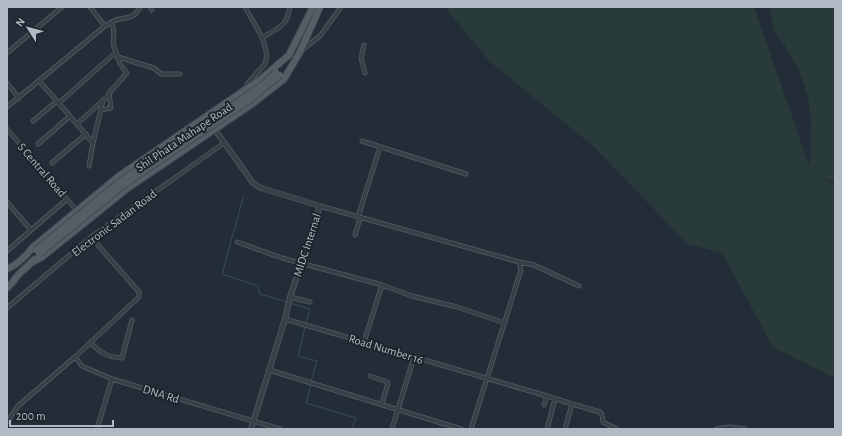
<svg xmlns="http://www.w3.org/2000/svg" width="842" height="436" font-family="'Alegreya Sans',sans-serif">
<style>
.green{fill:#283b3a}
.lines{fill:none;stroke-linecap:round;stroke-linejoin:round}
.stream{stroke:#3a4c5e;stroke-width:1}
.minor-casing{stroke:#545d65;stroke-width:5}
.tertiary-casing{stroke:#545d65;stroke-width:6}
.primary-casing{stroke:#404851;stroke-width:8}
.minor{stroke:#373f47;stroke-width:3.5}
.tertiary{stroke:#373f47;stroke-width:4.5}
.primary{stroke:#555e67;stroke-width:6}
.primary-bridge-casing{stroke:#404851;stroke-width:8;stroke-linecap:butt}
.primary-bridge{stroke:#555e67;stroke-width:6}
.labels{text-anchor:middle;stroke-width:4;stroke-linejoin:round;paint-order:stroke}
.street-label{font-size:12px;fill:#b1bac4;stroke:#1c242c}
</style>
<rect width="100%" height="100%" fill="#232d37"/>
<path class="green" d="M445,7H754L810,168L811,120L808,97L798,68L784,44L775,33L769,7H835V183L822,177L835,186V378L773,347L722,253L688,244L593,146L489,61Z"/>
<g class="lines">
<path class="stream" d="M243,198L222,274L258,286L260,294L287,302
M290,303L310,309L306,323
M305,327L298,356L317,361L311,381
M311,384L306,403L356,418L352,429"/>
<g class="minor-casing">
<path id="minor" d="M90,7L105,26
M150,7L152,10
M245,7C253,23 272,46 265,64L247,84V89
M263,37C271,32 282,28 286,20C288,16 289,11 290,7
M364,45L361,58L363,65L365,73
M301,51L320,36L341,7
M7,53L62,7
M118,57L154,68L161,74H180
M39,81L57,101
M7,83L19,98
M59,103L116,52
M7,107L105,26C109,24 112,21 116,20C129,16 133,20 140,7
M101,110L111,108L109,93L127,73L120,64L113,44L114,32L112,22
M33,121L57,101L93,143
M77,124L109,95
M7,129L77,211
M362,141L466,174
M38,144L70,116
M52,163L86,134
M89,166L93,143L103,100
M7,202L31,230
M320,206L519,262L521,270L471,429
M358,217L380,147
M355,235L360,218
M237,242L282,258L382,285L412,296L457,307L505,323
M7,251L67,199
M519,262L534,265L579,286
M290,297L310,302
M7,308L91,237L224,143
M285,319L547,396L572,404L600,412L602,415L603,422L617,429
M364,342L382,285
M91,343C100,353 108,357 122,358L132,320
M75,357L82,366L112,379L280,429
M269,370L461,429
M370,376L385,381L388,383L382,404
M544,405L547,396
M7,422L18,406L75,357L139,297V292L91,237
M97,429L112,379
M392,429L414,357
M547,429L555,399
M565,429L572,404
M716,429L730,427L745,429"/>
</g>
<g class="tertiary-casing">
<path id="tertiary" d="M213,127L253,183L261,188L320,206L290,297L285,319L251,429"/>
</g>
<g class="primary-casing">
<path id="primary" d="M33,262L42,257L128,188L252,104L284,79L300,52L320,7
M7,269C17,265 26,256 33,247L119,176L261,79L289,55L313,7
M7,288L12,283L18,275L35,259"/>
</g>
<use href="#minor" class="minor"/>
<use href="#tertiary" class="tertiary"/>
<use href="#primary" class="primary"/>
<g class="primary-bridge-casing">
<path id="primary-bridge" d="M36,250L122,180L245,97L265,83L276,72
M39,254L125,184L248,101L280,75"/>
</g>
<use href="#primary-bridge" class="primary-bridge"/>
</g>
<g class="labels">
<g class="street-label">
<text transform="translate(184 137) rotate(-34)" y="4">Shil Phata Mahape Road</text>
<text transform="translate(42 170) rotate(49)" y="4">S Central Road</text>
<text transform="translate(114 223) rotate(-37)" y="4">Electronic Sadan Road</text>
<text transform="translate(307 245) rotate(-72)" y="4">MIDC Internal</text>
<text transform="translate(386 349) rotate(17)" y="4">Road Number 16</text>
<text transform="translate(161 394) rotate(17)" y="4">DNA Rd</text>
</g>
</g>
<rect width="842" height="436" fill="none" stroke="#b1bac4" stroke-width="16"/>
<g transform="translate(28 28) rotate(306)" stroke="#1c242c" stroke-width="3" paint-order="stroke">
<path d="M0-3L7 15L0 10L-7 15Z" fill="#b1bac4"/>
<text y="-6" font-size="11" font-weight="bold" text-anchor="middle" fill="#b1bac4">N</text>
</g>
<path d="M10 420v6h103v-6" fill="none" stroke="#b1bac4" stroke-width="2"/>
<text x="16" y="420" font-size="12" fill="#b1bac4" stroke="#1c242c" stroke-width="3" paint-order="stroke">200 m</text>
</svg>
